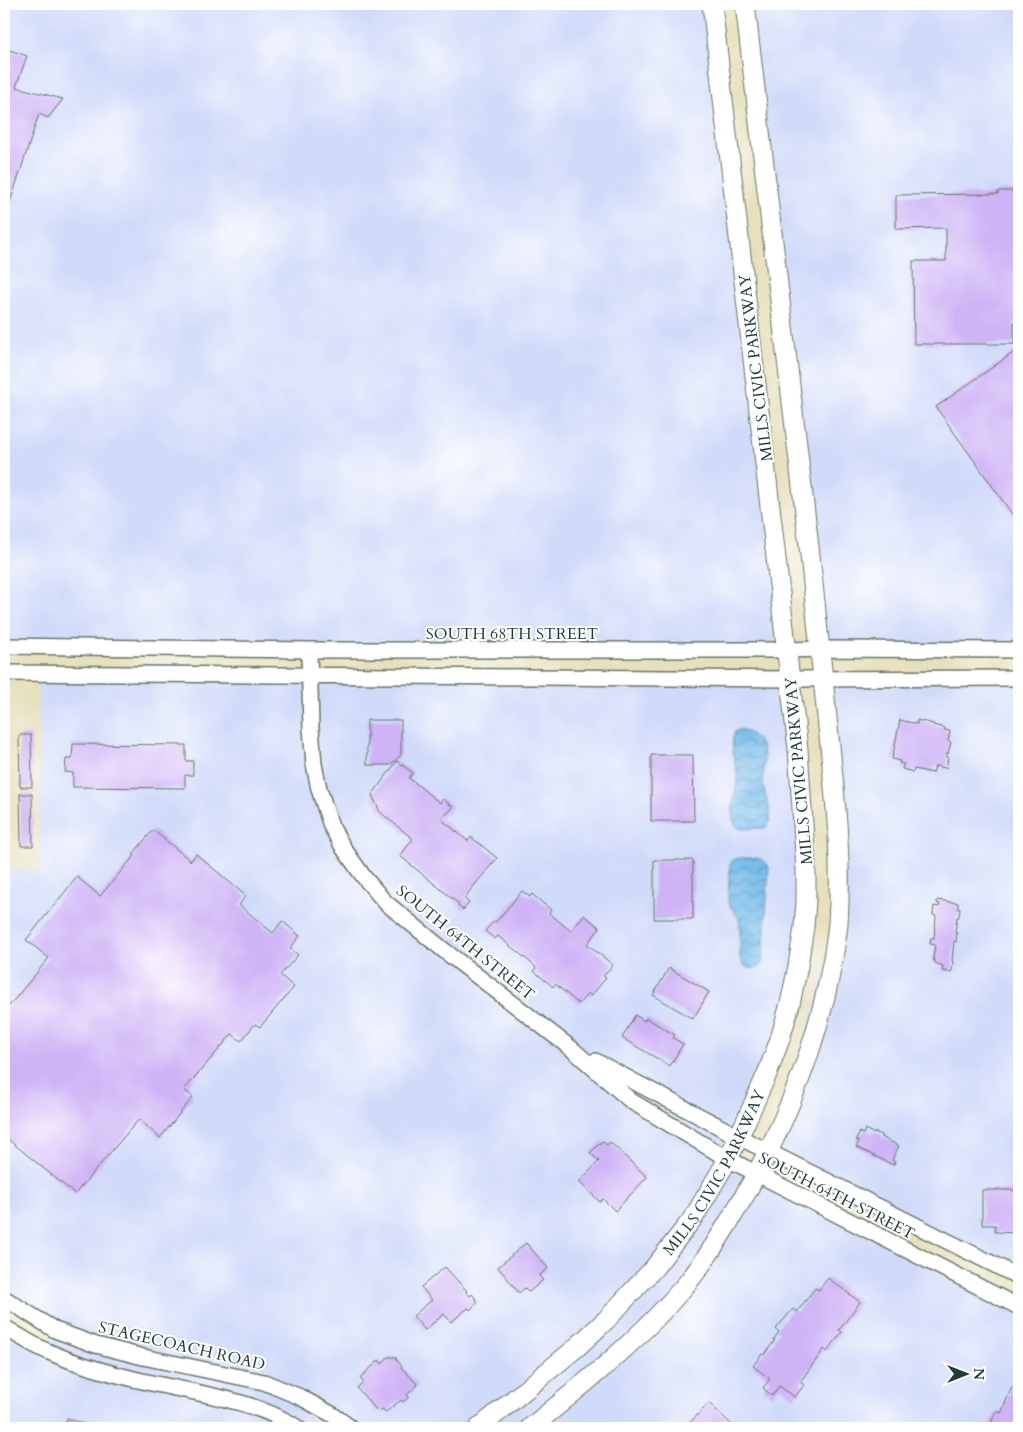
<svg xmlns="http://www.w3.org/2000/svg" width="1023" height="1432" font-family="Cardo,serif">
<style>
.built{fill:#d0daf9}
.water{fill:url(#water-waves);stroke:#487c8e}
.building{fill:#ceb3f5}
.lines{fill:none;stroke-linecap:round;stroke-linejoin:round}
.tertiary-casing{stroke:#657664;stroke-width:18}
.primary-casing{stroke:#657664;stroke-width:21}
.tertiary{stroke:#fff;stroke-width:15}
.primary{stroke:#fff;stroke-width:19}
.labels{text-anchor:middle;stroke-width:4;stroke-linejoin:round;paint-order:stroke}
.street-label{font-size:16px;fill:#1f3d34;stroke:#fff}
</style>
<defs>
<pattern id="water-waves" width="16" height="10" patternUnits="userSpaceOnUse" patternTransform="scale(1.25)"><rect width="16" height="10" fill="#71bae9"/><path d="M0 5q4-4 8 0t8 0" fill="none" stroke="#5c98be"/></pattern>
</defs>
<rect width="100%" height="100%" fill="#fff"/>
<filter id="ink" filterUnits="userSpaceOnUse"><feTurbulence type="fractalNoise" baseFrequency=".02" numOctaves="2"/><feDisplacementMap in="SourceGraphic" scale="10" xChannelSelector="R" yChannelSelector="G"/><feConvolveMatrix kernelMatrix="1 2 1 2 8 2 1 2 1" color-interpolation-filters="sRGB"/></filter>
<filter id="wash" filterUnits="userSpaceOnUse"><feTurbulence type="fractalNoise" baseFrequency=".0096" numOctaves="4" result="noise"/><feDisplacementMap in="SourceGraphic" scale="20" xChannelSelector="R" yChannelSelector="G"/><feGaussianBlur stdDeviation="1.12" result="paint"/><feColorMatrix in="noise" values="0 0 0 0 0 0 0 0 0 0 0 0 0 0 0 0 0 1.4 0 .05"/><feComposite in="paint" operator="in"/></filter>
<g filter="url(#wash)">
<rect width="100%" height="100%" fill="#e7e0bc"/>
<path class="built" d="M4,4H712L788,650L4,646Z
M745,4H1019V650L821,649Z
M38,673L790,679L798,749V966L728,1159L1019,1307V1428H4V1330L46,1351L54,1330L4,1298V869L39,870Z
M1019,678V1277L768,1151L779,1128L837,929L823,679Z"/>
<path class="water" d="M740,729C748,731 757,738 761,745C767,757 762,771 763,783C764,794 771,809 770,818C770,822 768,825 765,828L740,829C736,826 734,824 733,820C730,809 736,792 737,781C738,764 728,749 735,731Z
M739,858C751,858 763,855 769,867L763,961L758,968C749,970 743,967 740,958V923L738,917L729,905L728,898L730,865L733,860Z"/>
<g id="blocks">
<path class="building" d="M4,48L27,56L16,87L63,99L48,118L39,114L4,221Z
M998,191H1019V270H1015V291H1019V322H1014V344H914L913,261H946V228L896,229V195L998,194Z
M1017,350L1019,354V515L1015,518L936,407Z
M367,720H401V755L390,765H367Z
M900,720L917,724V720L934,724L933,725L945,728L944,730L950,731L948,741L951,742L948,754L947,753L946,757L948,758L946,768L935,766L933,773L914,769L913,772L902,769L904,764L899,763L900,761L892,759Z
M19,735H31L32,787H20Z
M73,744L186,745V761H193V775H185V788L73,787V773L65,772L66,759H72Z
M651,755H693L694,821H651Z
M397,761L413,773L409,778L440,803L443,799L453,807L447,814L445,813L441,819L468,841L471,837L497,858L464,898L469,903L463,910L458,906L459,904L400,856L413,839L380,812L372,795Z
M20,794H32L33,846H21Z
M153,830L191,861L196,854L246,896L239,905L273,933L282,921L300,936L290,948L298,955L280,975L294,987L260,1027L255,1024L241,1041L232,1034L184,1090L193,1097L160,1138L139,1119L75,1194L4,1136V1012L49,958L26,940L77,877L100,896L135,855L133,854Z
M654,860H693V919H654Z
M522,891L530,897L532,894L551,910L549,913L571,931L584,915L600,928L587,944L613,965L603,976L606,978L591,996L588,993L579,1004L555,984L553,987L534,971L536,967L498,936L495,939L485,931L494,921L496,922Z
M937,900L958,903V909H960L959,917H957L955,932L957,933L956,942L954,941L952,961H953L952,971L951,972L942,971L943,966L935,963L933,958L935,945L930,944L931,938H934L936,916L933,915L934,906L939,907L940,904L937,903Z
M669,968L709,992L693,1019L653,995Z
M635,1015L645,1021L646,1018L675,1035L673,1038L683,1044L670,1066L622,1038Z
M865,1129L874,1134L875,1132L881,1135V1137L899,1146L892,1160L895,1162L893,1165L856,1147L859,1142L856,1140L860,1132L863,1134Z
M602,1141L607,1145L610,1142L647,1177L615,1211L603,1199L600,1202L579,1182L599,1161L590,1153Z
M982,1190H1019V1233L995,1232V1225H982Z
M526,1243L548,1268L539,1276L543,1280L529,1292L525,1288L519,1293L498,1267Z
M445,1267L467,1291L466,1292L470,1296L472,1294L478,1302L470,1310L468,1308L451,1322L444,1314L425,1330L413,1316L432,1300L421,1287Z
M828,1278L860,1302L839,1330L842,1332L827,1352L824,1349L800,1382L804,1385L795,1397L779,1386L772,1396L763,1388L770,1379L753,1366L762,1354L764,1355L775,1340H773L779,1332L776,1329L786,1317L793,1309L797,1312L815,1288L819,1290Z
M388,1357H396V1359L402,1366L401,1367L418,1385L407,1395L409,1397L403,1402L401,1400L386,1412L382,1409L378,1412L357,1388L363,1382L360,1378L379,1360L382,1364Z
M1015,1385L1019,1387V1428H989L996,1411L1001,1413L1012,1387H1014Z
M709,1403L735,1428H685Z
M67,1418L87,1425L86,1428H64Z"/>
</g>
</g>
<g filter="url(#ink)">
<use href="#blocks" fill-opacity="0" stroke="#657664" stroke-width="1"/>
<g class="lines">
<g class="tertiary-casing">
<path id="tertiary" d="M4,646L309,650H788L821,649L1019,650
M309,650L311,728L314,764L319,789L331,826L344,849L363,876L385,902L446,952L572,1049L631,1101L728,1159L1019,1307
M4,673L790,679L1019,678
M595,1061L739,1137L1019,1277
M4,1298L55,1330L96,1345L143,1357L264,1382L300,1397L333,1415L351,1428
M4,1327C18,1335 32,1345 47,1351C75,1364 105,1372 134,1379C190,1393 249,1397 298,1428"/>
</g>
<g class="primary-casing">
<g id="primary">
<path id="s1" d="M479,1428L576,1348L606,1320L654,1268L694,1217L728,1159L746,1121L767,1074L780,1039L790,1004L798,966L804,927L806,901V869L798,749L712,4"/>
<path d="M530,1428C584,1384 638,1341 683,1288C700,1269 714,1246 727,1225C773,1151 809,1070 828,984C832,964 836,944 838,923C842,864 836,805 830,746C824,683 817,619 810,555C789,371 766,188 745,4"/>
</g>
</g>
<use href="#tertiary" class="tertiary"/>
<use href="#primary" class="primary"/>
</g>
</g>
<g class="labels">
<g class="street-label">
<text transform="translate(755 368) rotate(-97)" y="6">MILLS CIVIC PARKWAY</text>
<text x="512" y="639">SOUTH 68TH STREET</text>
<text transform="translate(798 771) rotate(-95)" y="6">MILLS CIVIC PARKWAY</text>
<text transform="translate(466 942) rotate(39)" y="6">SOUTH 64TH STREET</text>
<text dy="6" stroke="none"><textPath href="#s1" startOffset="351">MILLS CIVIC PARKWAY</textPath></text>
<text transform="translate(837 1195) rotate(27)" y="6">SOUTH 64TH STREET</text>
<text transform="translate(182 1345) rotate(13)" y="6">STAGECOACH ROAD</text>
</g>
</g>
<rect width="1023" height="1432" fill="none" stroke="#fff" stroke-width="20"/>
<g transform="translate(966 1374) rotate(90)" stroke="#ffffff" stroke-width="4" paint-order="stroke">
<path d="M0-4L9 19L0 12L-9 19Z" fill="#1f3d34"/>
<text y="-8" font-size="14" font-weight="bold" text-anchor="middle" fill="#1f3d34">N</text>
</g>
</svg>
